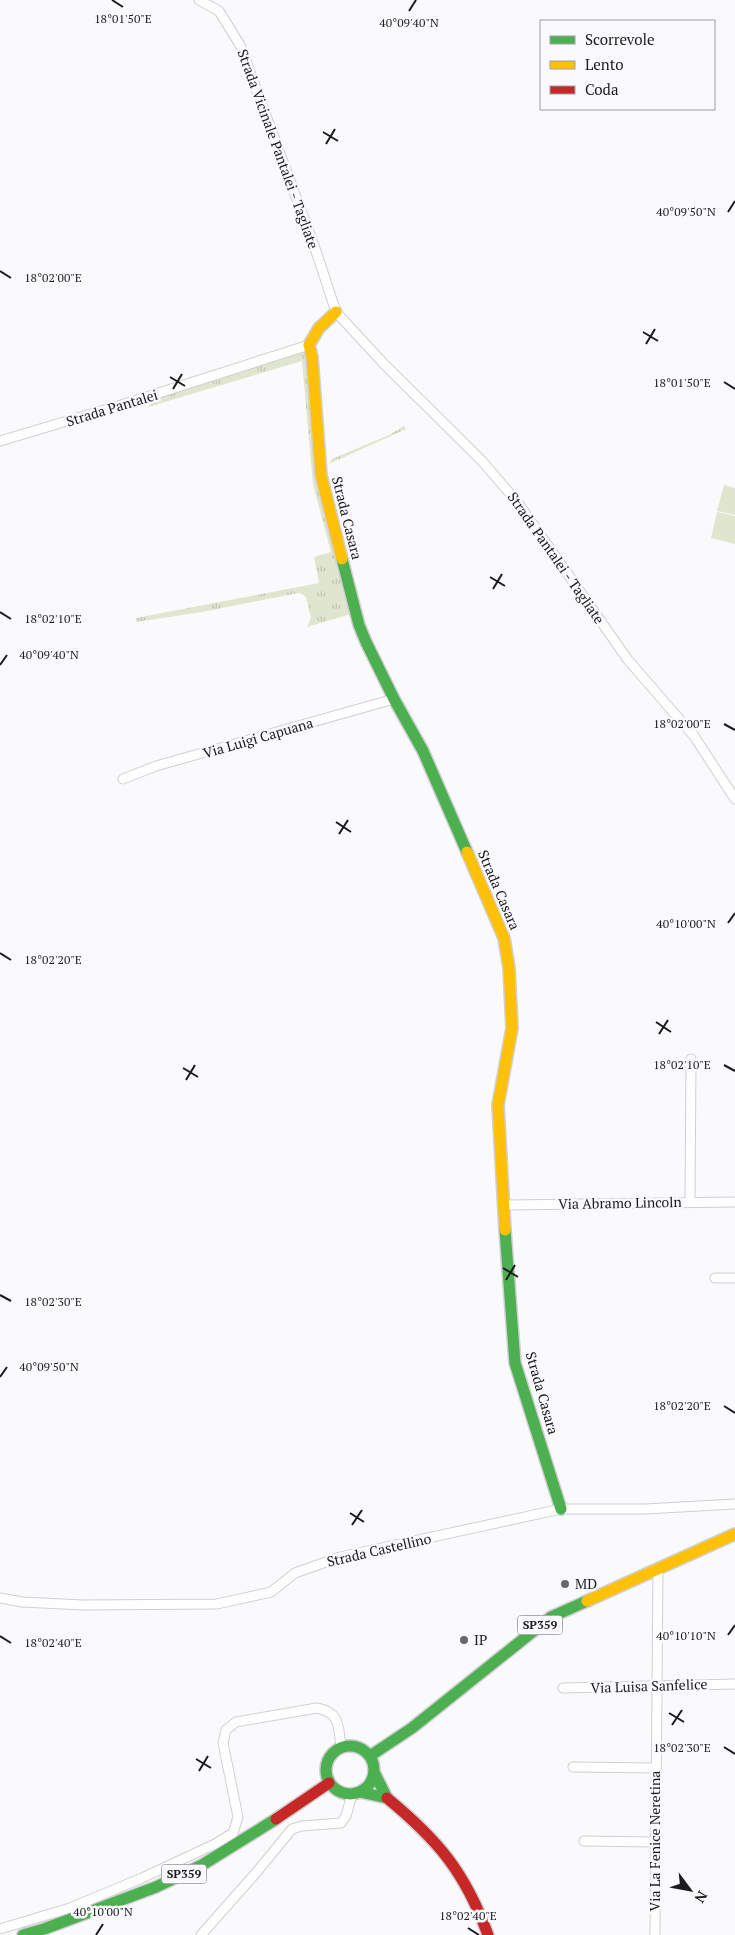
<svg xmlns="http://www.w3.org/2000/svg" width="735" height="1935" font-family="'PT Serif',serif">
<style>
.grass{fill:url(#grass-tufts)}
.garden{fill:#e0e5ce}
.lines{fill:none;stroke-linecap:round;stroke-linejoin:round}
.street-casing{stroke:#d0cfd3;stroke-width:11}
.fast-casing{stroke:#d0cfd3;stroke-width:14}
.slow-casing{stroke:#d0cfd3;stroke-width:14}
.jam-casing{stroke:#d0cfd3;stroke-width:14}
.street{stroke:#fefeff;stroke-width:9}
.fast{stroke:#4caf50;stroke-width:11}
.slow{stroke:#ffc107;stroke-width:11}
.jam{stroke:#c62828;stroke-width:11}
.ticks{fill:none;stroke:#1b1b1f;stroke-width:2}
.poi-dot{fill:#69696d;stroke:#f9f9fe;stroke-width:2}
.labels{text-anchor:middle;stroke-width:5;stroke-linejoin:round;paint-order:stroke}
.shield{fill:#f9f9fe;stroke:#5e5e62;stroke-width:1}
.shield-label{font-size:12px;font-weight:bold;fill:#1b1b1f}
.street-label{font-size:14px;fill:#1b1b1f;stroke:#f9f9fe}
.poi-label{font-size:14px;fill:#1b1b1f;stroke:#f9f9fe;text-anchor:start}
.ticks-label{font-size:12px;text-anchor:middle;fill:#1b1b1f;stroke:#f9f9fe;stroke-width:5;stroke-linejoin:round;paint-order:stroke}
</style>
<defs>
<pattern id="grass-tufts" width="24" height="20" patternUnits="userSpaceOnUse" patternTransform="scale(1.25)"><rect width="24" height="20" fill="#e0e5ce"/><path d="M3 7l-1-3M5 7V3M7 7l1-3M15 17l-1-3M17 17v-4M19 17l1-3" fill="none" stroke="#c0c4b0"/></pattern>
</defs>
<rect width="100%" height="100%" fill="#fafafd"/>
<path class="grass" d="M304,352L306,354L338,572H341L351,614L307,627L311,618L306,597L302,594L298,593L202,612L136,622V618L319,583L314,557L331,552L313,485L302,361L148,407L154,397Z
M404,426L406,429L329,464L332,459L389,435Z"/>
<path class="garden" d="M724,485L735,488V515L717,511Z
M717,512L735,516V544L711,538Z"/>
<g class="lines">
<g class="street-casing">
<path id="street" d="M199,0L219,11L240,45L316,251L336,312L384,364L482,461L518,503L628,660L694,736L735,799
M0,441L121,405L309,345
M123,779L156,766L394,699
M690,1202L691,1059
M505,1205L735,1202
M715,1278H735
M0,1598L22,1602L83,1605L217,1604L271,1592L295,1573L340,1557L561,1509H645L735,1504
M563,1688L735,1684
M573,1767L656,1768
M584,1841L655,1842
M0,1929L70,1908L142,1878L215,1844L233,1833L238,1817L223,1743L226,1730L236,1722L317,1708C341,1713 338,1726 341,1747
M201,1935L255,1874L292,1829L302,1826L341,1823L346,1816L352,1794
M655,1935L658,1568"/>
</g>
<g class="fast-casing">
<path id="fast" d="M342,559L359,625L366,642L394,699L423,751L467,852
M505,1230L515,1363L561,1509
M326 1770a24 24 0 1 1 48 0a24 24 0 1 1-48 0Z
M370,1756L412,1728L551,1617L587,1601
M360,1792L387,1798L374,1772
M23,1935L44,1929L156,1887L202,1865L276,1819"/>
</g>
<g class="slow-casing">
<path id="slow" d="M336,312L319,328L309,345L312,357L321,475L342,559
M467,852L504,938L509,968L512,1028L498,1105L505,1230
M587,1601L735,1534"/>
</g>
<g class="jam-casing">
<path id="jam" d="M387,1798C438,1840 465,1872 488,1935
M276,1819L329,1783"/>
</g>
<use href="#street" class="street"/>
<use href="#fast" class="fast"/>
<use href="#slow" class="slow"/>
<use href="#jam" class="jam"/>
</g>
<path class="ticks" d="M112,0L123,7M409,11L416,0M323,132L338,141M326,144L335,129M728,212L735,201M0,271L11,278M643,332L658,341M646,344L655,329M170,377L185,386M724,382L735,389M173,389L182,374M490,577L505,586M493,589L502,574M0,612L11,619M0,665L7,655M724,724L735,730M336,822L351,832M339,834L348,820M728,923L735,913M0,953L11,960M656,1022L671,1032M659,1034L668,1020M724,1065L735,1071M183,1068L198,1077M186,1080L195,1065M503,1268L518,1277M506,1280L515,1265M0,1295L11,1301M0,1377L7,1367M724,1406L735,1413M350,1513L364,1522M352,1525L362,1510M728,1635L735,1625M0,1636L11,1643M669,1713L684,1722M672,1725L682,1710M724,1747L735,1754M196,1759L211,1768M199,1771L208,1756M468,1928L479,1935M96,1935L103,1924"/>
<g class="poi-dot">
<circle cx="565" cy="1584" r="5"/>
<circle cx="464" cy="1640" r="5"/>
</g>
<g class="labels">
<g class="shield">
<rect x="517.5" y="1615.5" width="45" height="19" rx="4"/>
<rect x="161.5" y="1864.5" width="45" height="19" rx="4"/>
</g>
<g class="shield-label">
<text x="540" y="1629">SP359</text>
<text x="184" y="1878">SP359</text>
</g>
<g class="street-label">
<text transform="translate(278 149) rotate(70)" y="5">Strada Vicinale Pantalei - Tagliate</text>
<text transform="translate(112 408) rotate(-17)" y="5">Strada Pantalei</text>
<text transform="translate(347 518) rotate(76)" y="5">Strada Casara</text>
<text transform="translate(556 558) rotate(55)" y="5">Strada Pantalei - Tagliate</text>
<text transform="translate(258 738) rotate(-16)" y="5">Via Luigi Capuana</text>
<text transform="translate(499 890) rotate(67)" y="5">Strada Casara</text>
<text transform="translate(620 1203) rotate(-1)" y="5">Via Abramo Lincoln</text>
<text transform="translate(542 1393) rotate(74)" y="5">Strada Casara</text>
<text transform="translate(379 1550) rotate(-13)" y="5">Strada Castellino</text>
<text transform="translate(649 1686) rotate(-2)" y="5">Via Luisa Sanfelice</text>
<text transform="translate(655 1841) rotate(-90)" y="5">Via La Fenice Neretina</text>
</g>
<g class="poi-label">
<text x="575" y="1589">MD</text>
<text x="474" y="1645">IP</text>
</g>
</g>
<g class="ticks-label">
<text x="123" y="23">18°01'50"E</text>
<text x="409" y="27">40°09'40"N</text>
<text x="686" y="216">40°09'50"N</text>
<text x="53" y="282">18°02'00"E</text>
<text x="682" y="387">18°01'50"E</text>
<text x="53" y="623">18°02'10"E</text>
<text x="49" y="659">40°09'40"N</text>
<text x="682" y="728">18°02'00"E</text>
<text x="686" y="928">40°10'00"N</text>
<text x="53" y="964">18°02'20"E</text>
<text x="682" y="1069">18°02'10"E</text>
<text x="53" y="1306">18°02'30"E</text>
<text x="49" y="1371">40°09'50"N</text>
<text x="682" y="1410">18°02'20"E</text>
<text x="686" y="1640">40°10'10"N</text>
<text x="53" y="1647">18°02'40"E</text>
<text x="682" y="1752">18°02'30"E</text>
<text x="103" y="1916">40°10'00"N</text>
<text x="468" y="1920">18°02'40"E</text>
</g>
<rect x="540" y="20" width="175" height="90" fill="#f9f9fe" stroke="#a0a0a5"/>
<rect x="550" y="36" width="25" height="8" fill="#4caf50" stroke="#a0a0a5"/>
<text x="585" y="45" font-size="15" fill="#1b1b1f">Scorrevole</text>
<rect x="550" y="61" width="25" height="8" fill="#ffc107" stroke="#a0a0a5"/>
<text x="585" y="70" font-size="15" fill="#1b1b1f">Lento</text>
<rect x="550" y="86" width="25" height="8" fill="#c62828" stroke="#a0a0a5"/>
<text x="585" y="95" font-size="15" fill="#1b1b1f">Coda</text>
<g transform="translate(690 1890) rotate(122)" stroke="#f9f9fe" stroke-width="4" paint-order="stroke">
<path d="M0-4L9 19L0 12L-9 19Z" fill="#1b1b1f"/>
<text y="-8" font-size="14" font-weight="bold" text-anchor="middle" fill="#1b1b1f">N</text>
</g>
</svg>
